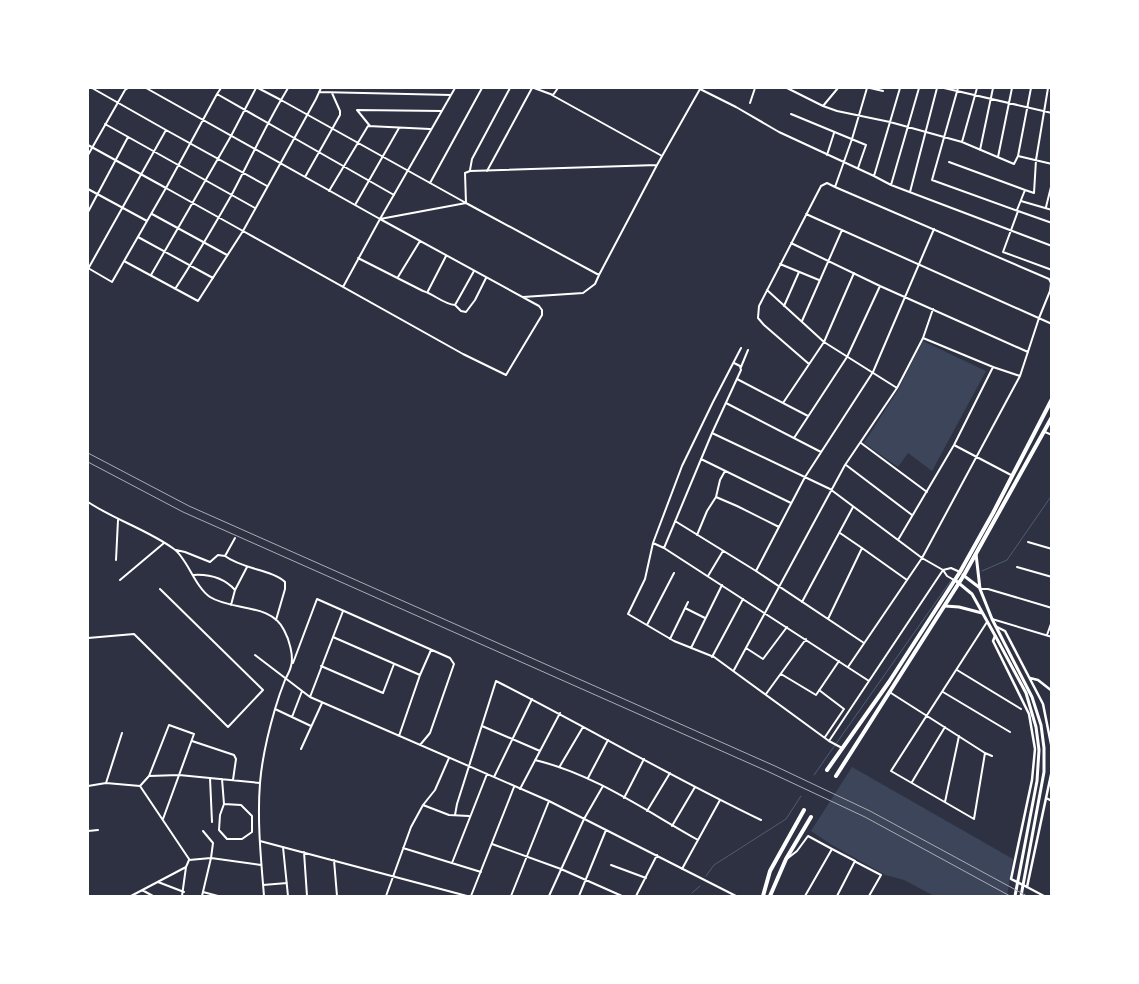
<svg xmlns="http://www.w3.org/2000/svg" width="1139" height="984" font-family="Overpass,sans-serif">
<style>
.green{fill:#3c4559}
.lines{fill:none;stroke-linecap:round;stroke-linejoin:round}
.stream{stroke:#4f5d75;stroke-width:1}
.minor{stroke:#fff;stroke-width:2}
.tertiary{stroke:#fff;stroke-width:2.5}
.secondary{stroke:#fff;stroke-width:3}
.trunk{stroke:#fff;stroke-width:4}
.rail{stroke:#abadb3;stroke-width:1}
</style>
<rect width="100%" height="100%" fill="#2d3142"/>
<path class="green" d="M923,341L986,371L932,471L908,453L898,467L864,443L898,390Z
M852,767L1013,859L1007,896H934L904,880L885,875L832,845L811,831Z"/>
<g class="lines">
<path class="stream" d="M982,571L1007,560L1052,495
M814,775L952,579
M706,876L714,865L786,819L801,796
M692,893L700,886"/>
<path class="minor" d="M146,88L380,219L455,88
M258,88L281,100L288,88
M534,88L553,95L558,88
M787,88L823,106L838,88
M870,88L883,91
M900,88L890,122L962,142L1014,164L1018,156L1052,164
M944,88L1052,113
M958,88L932,180L1018,211L1003,252L1052,270
M319,92L451,95
M217,94L221,88
M550,94L662,156
M750,103L755,88
M823,106L837,111L890,122L874,176L891,185L919,88
M791,114L866,145L858,168
M105,124L255,208
M370,126L357,110L442,111
M166,130L267,186
M962,142L977,88
M88,145L166,188L112,282L88,268
M980,150L993,88
M88,155L125,90L128,88
M827,155L834,133
M1018,156L1031,88
M998,157L1012,88
M949,162L1025,190
M657,165L599,275L466,203L465,173L470,171Z
M657,165L700,89L736,107L779,132L874,176
M470,170L472,159L510,88
M487,171L532,88
M305,177L340,115V111L332,93
M430,183L482,88
M891,185L1052,246
M88,189L147,221
M329,191L368,126L430,129
M910,192L937,88
M1021,201L1052,210
M355,205L399,128
M1046,207L1052,183
M1017,210L1025,190L1034,193L1036,160L1048,88
M1018,211L1052,223
M88,212L128,137
M152,214L227,255
M806,214L1052,324
M138,237L213,278
M791,243L880,286L1028,352
M358,258L423,291C434,294 443,304 455,305L461,311L466,312L475,300L486,278
M124,261L198,301L243,231L316,99L321,88
M780,264L819,280
M88,269L166,130L92,88
M151,275L231,136L256,88
M398,277L420,241
M343,287L380,219
M175,289C195,259 213,227 231,196C248,164 263,131 281,100L466,203L380,219L539,306L542,310V315L506,375L463,354L243,231L166,188L217,94C276,128 335,161 394,195
M767,290L824,342L897,388
M428,291L446,256
M523,297L583,293L595,284L599,275
M455,305L474,271
M784,306L799,272
M802,321L842,230
M923,338L993,367L1020,376
M809,364L764,325L758,318L759,306L821,186L827,183L835,187
M741,367L748,350
M737,379L808,416
M726,403L821,452
M783,403L824,342L854,273
M1045,432L1052,435
M712,433L830,489L922,558L943,570L947,576L954,580
M794,438L847,357L880,286
M861,443L927,492
M954,445L1011,475
M701,459L791,503
M846,465L912,515
M725,471L720,480L716,497L737,506L779,527
M88,502C115,520 148,530 174,549C187,558 195,587 210,597C232,611 271,603 284,630C289,639 294,656 291,666C290,671 287,676 285,680C281,690 278,699 275,709C268,733 262,758 260,783C257,821 261,859 264,896
M675,521L756,571L864,643
M840,533L862,548
M697,535L707,511L716,497
M898,540L954,445L993,367
M1028,542L1052,549
M653,543L682,466L713,402L741,348
M664,548L712,433L741,370L740,366L734,363
M176,550L185,552L210,562L218,555L225,556L235,538
M225,556C242,569 273,570 285,582V589L276,620
M116,560L118,520
M1017,567L1052,577
M756,571L805,477L873,372L934,229
M193,575C209,574 224,578 235,590L231,605
M708,576L723,551
M120,580L164,543
M980,589H988L1052,608
M235,590L247,567
M802,602L853,507
M685,608L705,618
M828,619L862,548L907,580
M992,619L1052,637
M987,622L891,771L974,819L985,753L992,756
M647,625L674,573
M1047,635L1052,621
M333,637L420,675
M88,638L134,634L228,727L263,690L160,589
M670,639L688,602
M691,648L722,585
M746,648L763,659L787,627
M255,655L310,697L549,801L736,896
M712,657L743,599
M293,663L317,599L450,658L454,664L430,733L420,745
M321,666L383,693L394,664
M848,667L922,558L1020,376L1039,318L1050,291L1051,283L1049,279L835,187L852,139L867,88
M734,670L845,465L897,388L923,338L933,309
M957,670L1021,709
M781,674L816,695L839,661
M819,690L844,709L825,737
M943,692L1010,732
M891,693L985,753
M766,694L806,639
M310,697L343,611
M275,709L311,726
M292,717L302,691
M482,726L540,751
M399,736L420,675L431,650
M192,741L234,755L236,759L233,780
M829,741L943,570L951,568L960,572
M842,748L829,741L714,657L674,641L628,614L645,579L653,543L664,548L869,681
M301,749L322,703
M535,760C594,774 646,811 698,840
M560,766L583,727
M149,776L179,775L260,783
M494,777L532,699
M210,778L212,822
M588,778L608,740
M222,779L224,804L220,815L219,830L227,839H242L252,832V816L241,805L224,804
M912,782L945,727
M106,783L122,733
M88,786L106,783L140,786
M140,786L149,776L169,725L194,734L163,819
M140,786L189,859
M520,789L560,713
M624,798L644,759
M1046,798L1052,801
M945,802L959,736
M423,805L449,815L469,816
M647,811L670,773
M455,815L457,804L496,681C585,726 671,777 761,820
M672,826L695,787
M88,831L98,830
M260,841L467,896
M492,844L561,869L622,896
M283,847L288,896
M403,848L481,872
M832,849L855,861L837,896
M304,852L307,896
M788,858L797,851L808,836L832,849L805,896
M334,860L337,896
M856,862L881,875L869,896
M452,863L487,774
M611,865L646,878
M682,869L720,800
M158,882L184,892
M263,885L287,883
M1027,887L1044,896
M142,890L153,896
M203,892L218,896
M131,896L186,867L189,860L211,858L213,843L203,831
M182,896L186,867
M202,896L211,858L261,865
M386,896L411,827L423,805L435,790L449,758
M471,896L514,787
M511,896L549,801
M549,896L584,819L603,786
M579,896L606,830
M636,896L657,855"/>
<path class="tertiary" d="M997,627L1005,631L1043,704L1052,749
M995,636L993,641L1029,714L1035,749L1032,780L1011,879L1027,887L1052,770
M1030,678L1038,680L1052,691"/>
<path class="secondary" d="M976,554L980,589L992,619L1032,697L1041,725L1044,748V772L1021,896
M963,575L980,588
M955,580L972,594L997,639L1026,693L1036,727L1039,750L1037,781L1015,896
M945,606L959,607L982,613"/>
<path class="trunk" d="M827,770L889,682L960,572L993,513L1052,399
M836,776L964,575L1052,417
M763,896L770,871L804,810
M770,896L786,859L811,817"/>
<path class="rail" d="M88,453L189,506L775,766L870,811L1027,896
M88,462L183,512L769,772L865,817L1010,896"/>
</g>
<rect width="1139" height="984" fill="none" stroke="#ffffff" stroke-width="178"/>
</svg>
